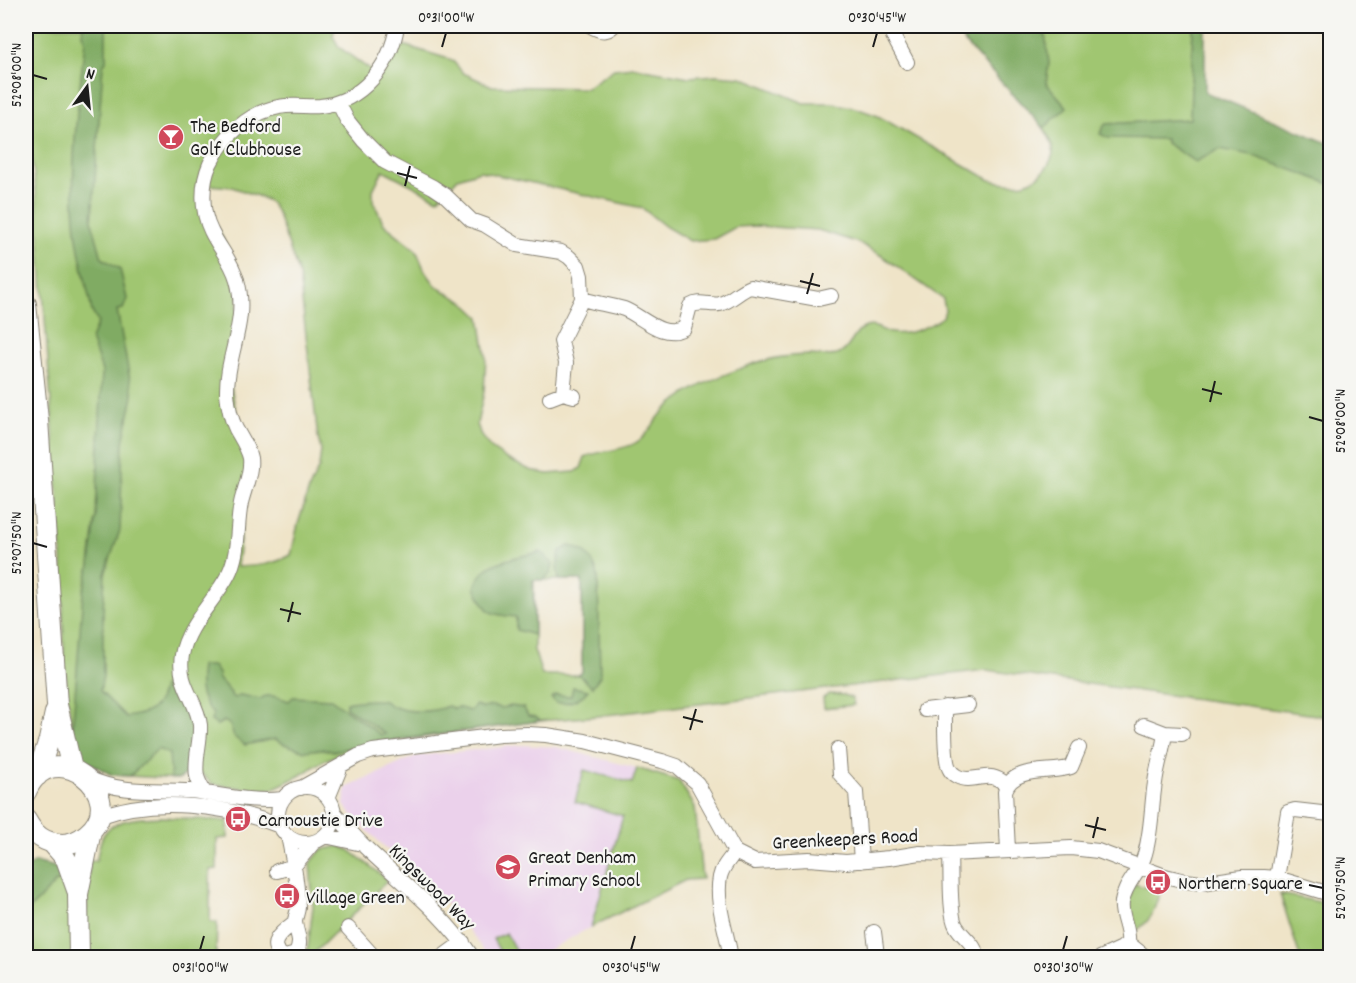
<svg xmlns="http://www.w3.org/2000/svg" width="1356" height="983" font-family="Dekko,sans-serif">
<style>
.built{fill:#ebd1eb}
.green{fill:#a0c671;stroke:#5e7146;stroke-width:1.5;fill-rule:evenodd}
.forest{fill:#80ab63;stroke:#4e6440;stroke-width:1.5}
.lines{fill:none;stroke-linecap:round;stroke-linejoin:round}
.minor-casing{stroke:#868072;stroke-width:16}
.highway-casing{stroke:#868072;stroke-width:22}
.minor{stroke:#fff;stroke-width:14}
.highway{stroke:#fff;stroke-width:20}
.ticks{fill:none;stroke:#1c1c1c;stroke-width:2}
.labels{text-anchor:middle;stroke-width:4.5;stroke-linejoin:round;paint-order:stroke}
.poi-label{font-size:20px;fill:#1c1c1c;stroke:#f6f6f2;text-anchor:start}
.street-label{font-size:20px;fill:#1c1c1c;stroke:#f6f6f2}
.neatline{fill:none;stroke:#1c1c1c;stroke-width:2}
.ticks-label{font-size:15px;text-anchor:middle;fill:#1c1c1c}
</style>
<rect width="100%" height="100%" fill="#f6f6f2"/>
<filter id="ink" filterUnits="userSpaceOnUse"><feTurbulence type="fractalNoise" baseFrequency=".0167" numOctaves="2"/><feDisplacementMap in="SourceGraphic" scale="12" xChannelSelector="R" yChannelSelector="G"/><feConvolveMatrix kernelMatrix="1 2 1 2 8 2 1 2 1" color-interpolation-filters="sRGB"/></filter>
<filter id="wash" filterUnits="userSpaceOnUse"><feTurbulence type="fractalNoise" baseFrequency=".008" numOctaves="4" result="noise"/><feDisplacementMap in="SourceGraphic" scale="24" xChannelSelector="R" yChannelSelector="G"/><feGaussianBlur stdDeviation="1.35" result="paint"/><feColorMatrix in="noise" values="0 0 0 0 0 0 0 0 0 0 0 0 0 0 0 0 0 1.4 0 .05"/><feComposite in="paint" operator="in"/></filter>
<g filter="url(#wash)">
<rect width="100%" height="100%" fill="#efe4c8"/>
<path class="built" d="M522,745L556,747L637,768L591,927L536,957H489L455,912L358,822L344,805L346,788L416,756Z"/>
<path class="green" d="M26,26H335L333,36L339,47L373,72L393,42L452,60L463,73L492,86L586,88L614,69L633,67L689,77L716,75L742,77L804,103H832L856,108L878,116L990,180C1001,182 1013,185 1024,183C1032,181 1039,177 1044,171C1059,152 1054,143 1041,124L966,44L953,26H1193L1190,133L1330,178V717L986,670L598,716L540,721L356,747L323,761L299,776L272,789L257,790L212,784L202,774L190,771L179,779L112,775L85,760L72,734L64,660L62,554L36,195L26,105ZM383,170L438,199L458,178L480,171L642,208L666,227L690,241L714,239L736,227L756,226L818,230L859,243L882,256L943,299L945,310L943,317C930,326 909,336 892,333C883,332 876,324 866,327C853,331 851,350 837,355C830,357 817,355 810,355C788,355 768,358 747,366C718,377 686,389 664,411C654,421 649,435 637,442C624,451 601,450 585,457L581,468L575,472L547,474L530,470L507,459L491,448L481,436L477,424L484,392L486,356L480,317L464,302L437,287L425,271L416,250L384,224L373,201V190ZM209,185L232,187L263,198L270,202L277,212L299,275L318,438L321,450L319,467L309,489L298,524L291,555C273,565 257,566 237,567L243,512L251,487L231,387L240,274L210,213ZM534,580H582V673L578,675H542L534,650Z
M829,694L844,695L852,698L854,705L824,708L823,698Z
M637,768L679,781L695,807L702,879L686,880L591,927L623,816L575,802L584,770L632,783Z
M162,817L228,821V838L217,839V869L210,870V922H217L216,957L88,958L86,916L90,861H96C98,854 99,845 102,838C111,817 143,818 162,817Z
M339,846L349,850L388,880L310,957L303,958L308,947L313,906L310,864L321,850Z
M69,880L74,957L26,958V913L56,882Z
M1134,884L1160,891C1154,911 1153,919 1135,932L1127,907Z
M1280,894L1330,904V957H1300Z
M506,933L519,957H503L493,939Z"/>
<path class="forest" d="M83,26H106V61L103,65L92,222L102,258L120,269L127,299L123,309L117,310L133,396L123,442L120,530L105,574L103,612V676L100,691L126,717C148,714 159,710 163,686H177L191,711L196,741L190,771L179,779H171L169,754L158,749L130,776L112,775L85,760L72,734L83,592L90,565L96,515L102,371L91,339L98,322L92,312C87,285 79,258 76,230C69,167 78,103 85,41L82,34Z
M953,26H1032L1045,34L1049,63L1046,83L1067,107L1044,128L966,44Z
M1193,26H1205V92L1330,144V184L1251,155L1220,149L1195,162L1166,143V139L1108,138L1100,134L1105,124L1190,119Z
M569,546C587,549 594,560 598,576L600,676L592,687L579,675L582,672V580H559L557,567L560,551Z
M541,552L553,564L551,573L543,580H533L534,635L516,630V617C486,614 489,614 475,588C482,559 516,558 541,552Z
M201,666H213L219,675L218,678L231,693V696L235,698L241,695L260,699C269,692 280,698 289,701L293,697L331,699L381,735L385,734L346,707V702C357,702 373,698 384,701C387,702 389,705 392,706C409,713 431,713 448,706L455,709L457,707L470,711L476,705L483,708L492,706L501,708L511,706L524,708L528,716L536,717L540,721L403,739L333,751L322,749L305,751L284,744L275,739L245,745L234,737L230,725L224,721L217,725L211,721L213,714C199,698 198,688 201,666Z
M573,687L588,690C580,700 569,704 556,703L551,698L556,695L571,696Z
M35,862L55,867L69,880L56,882L26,913V868Z"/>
</g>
<g filter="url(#ink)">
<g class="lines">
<g class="minor-casing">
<path id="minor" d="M591,26C599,31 606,33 613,26
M891,26L893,36L907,62
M338,102L347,120L363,140L385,162L433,187L445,195L471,220L485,225L517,245L561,252L569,257L578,266L581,276L582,299L561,341L566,363L563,393
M582,299C596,303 610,305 624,309C642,316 662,340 684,328L690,306C700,300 710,306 720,304C731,301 739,291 750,287L818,299L831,296
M550,398L563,393L574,396
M945,707C945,720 944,758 949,768C952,775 960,779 968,779C986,778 991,772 1007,785
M925,710L968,705
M1144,725L1165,733L1182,734
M838,749L840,774L856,792L861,861
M88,778C122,794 154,789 190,791C221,794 251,803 283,799
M278 815a28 28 0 1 1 56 0a28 28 0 1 1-56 0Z
M301,788L358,756L373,751L500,735L527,734L546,735L585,741L662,761L677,766L697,783L735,852L755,862L809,859L846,862L889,858L920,853L950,854L1071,848L1098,851L1165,876L1186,881L1201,883L1242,877H1264L1277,878L1330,894
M204,793C202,787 198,781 197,776C194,760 201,742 200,725C197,699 177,686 182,655C187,625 214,602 228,575C240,552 236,528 241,503C244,489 252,473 250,458C248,448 241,438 236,429C231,419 228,405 227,393C226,354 249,321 237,280C232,261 219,248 211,231C201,211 201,184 210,164C223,137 249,112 279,107C292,104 306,107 320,106C362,102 391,65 397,26
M328,798L341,766
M334,812C343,823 352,834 362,844C401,882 442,911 473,958
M98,817C154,796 226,805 280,826
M288,836C293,859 298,884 298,907C298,912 295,917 295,921C296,935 303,939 296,954L285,957C263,945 283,931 295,922
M325,836L362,844
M1008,850L1005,791C1013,765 1052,774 1071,767L1079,748
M950,854C951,869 949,915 956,926C963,938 975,943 978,958
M277,871L294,866L314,842
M1277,878L1288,812L1295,810L1330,814
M348,928L375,958
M874,932L877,955
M1128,943L1147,958
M441,958L463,942
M731,958C727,932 715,903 720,877C722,867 729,860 735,852
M851,958L877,955V958
M1100,958L1122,948L1128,943C1130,929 1120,916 1122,902C1124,885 1139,873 1144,857C1152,833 1151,807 1155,783C1157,766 1163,750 1165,733"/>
</g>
<g class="highway-casing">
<path id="highway" d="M26,304L38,420L57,705L72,769
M37,776L49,740L55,713
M26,792C52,731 133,796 87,834C80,840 72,844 62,844C44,843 34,835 26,820
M52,843L66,859L77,890
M79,958L78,894L91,831"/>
</g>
<use href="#minor" class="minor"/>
<use href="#highway" class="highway"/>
</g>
</g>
<path class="ticks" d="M442,47L446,33M873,47L877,33M33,75L47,79M397,173L417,178M405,186L410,166M800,281L820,286M807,294L813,273M1202,389L1222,394M1210,402L1215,381M1309,417L1323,421M33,543L47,547M280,609L301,614M288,622L293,602M683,717L703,722M690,730L696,709M1085,825L1106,830M1093,838L1098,817M1309,885L1323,888M200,950L204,936M631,950L635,936M1063,950L1067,936"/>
<defs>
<g id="bar-disc" transform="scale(1.35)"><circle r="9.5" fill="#d1495b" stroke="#f6f6f2"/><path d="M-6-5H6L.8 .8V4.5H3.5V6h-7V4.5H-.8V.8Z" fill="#fff"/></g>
<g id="bus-disc" transform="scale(1.35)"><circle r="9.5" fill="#d1495b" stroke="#f6f6f2"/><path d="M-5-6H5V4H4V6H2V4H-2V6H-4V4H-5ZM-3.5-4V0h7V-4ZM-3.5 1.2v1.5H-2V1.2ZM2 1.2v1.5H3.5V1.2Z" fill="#fff"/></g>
<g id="school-disc" transform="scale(1.35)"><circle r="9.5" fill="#d1495b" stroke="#f6f6f2"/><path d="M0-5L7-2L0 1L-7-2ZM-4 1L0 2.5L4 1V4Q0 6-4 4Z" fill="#fff"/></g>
</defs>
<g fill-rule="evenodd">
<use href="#bar-disc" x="171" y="137"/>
<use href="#bus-disc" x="238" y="819"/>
<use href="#school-disc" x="508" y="867"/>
<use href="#bus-disc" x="1158" y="882"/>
<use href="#bus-disc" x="287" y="896"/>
</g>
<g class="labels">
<g class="poi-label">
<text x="190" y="132">The Bedford<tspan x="190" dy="23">Golf Clubhouse</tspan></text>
<text x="258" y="826">Carnoustie Drive</text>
<text x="528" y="863">Great Denham<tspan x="528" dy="23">Primary School</tspan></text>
<text x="1178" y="889">Northern Square</text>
<text x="306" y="903">Village Green</text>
</g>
<g class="street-label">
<text transform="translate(845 838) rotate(-3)" y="7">Greenkeepers Road</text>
<text transform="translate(433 886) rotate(45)" y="7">Kingswood Way</text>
</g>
</g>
<rect width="1356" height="983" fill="none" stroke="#f6f6f2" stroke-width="66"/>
<g transform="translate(87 87) rotate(15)" stroke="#f6f6f2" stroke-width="4.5" paint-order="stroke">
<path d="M0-4.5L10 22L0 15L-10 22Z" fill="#1c1c1c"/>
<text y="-9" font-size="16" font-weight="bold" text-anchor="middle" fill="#1c1c1c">N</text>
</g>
<rect x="33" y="33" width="1290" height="917" class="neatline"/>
<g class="ticks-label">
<text x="446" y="22">0°31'00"W</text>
<text x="877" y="22">0°30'45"W</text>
<text transform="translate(16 75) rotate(-90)" y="5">52°08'00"N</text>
<text transform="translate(1340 421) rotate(-90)" y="5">52°08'00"N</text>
<text transform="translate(16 543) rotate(-90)" y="5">52°07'50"N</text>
<text transform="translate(1340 888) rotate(-90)" y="5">52°07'50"N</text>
<text x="200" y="972">0°31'00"W</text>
<text x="631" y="972">0°30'45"W</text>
<text x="1063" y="972">0°30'30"W</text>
</g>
</svg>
